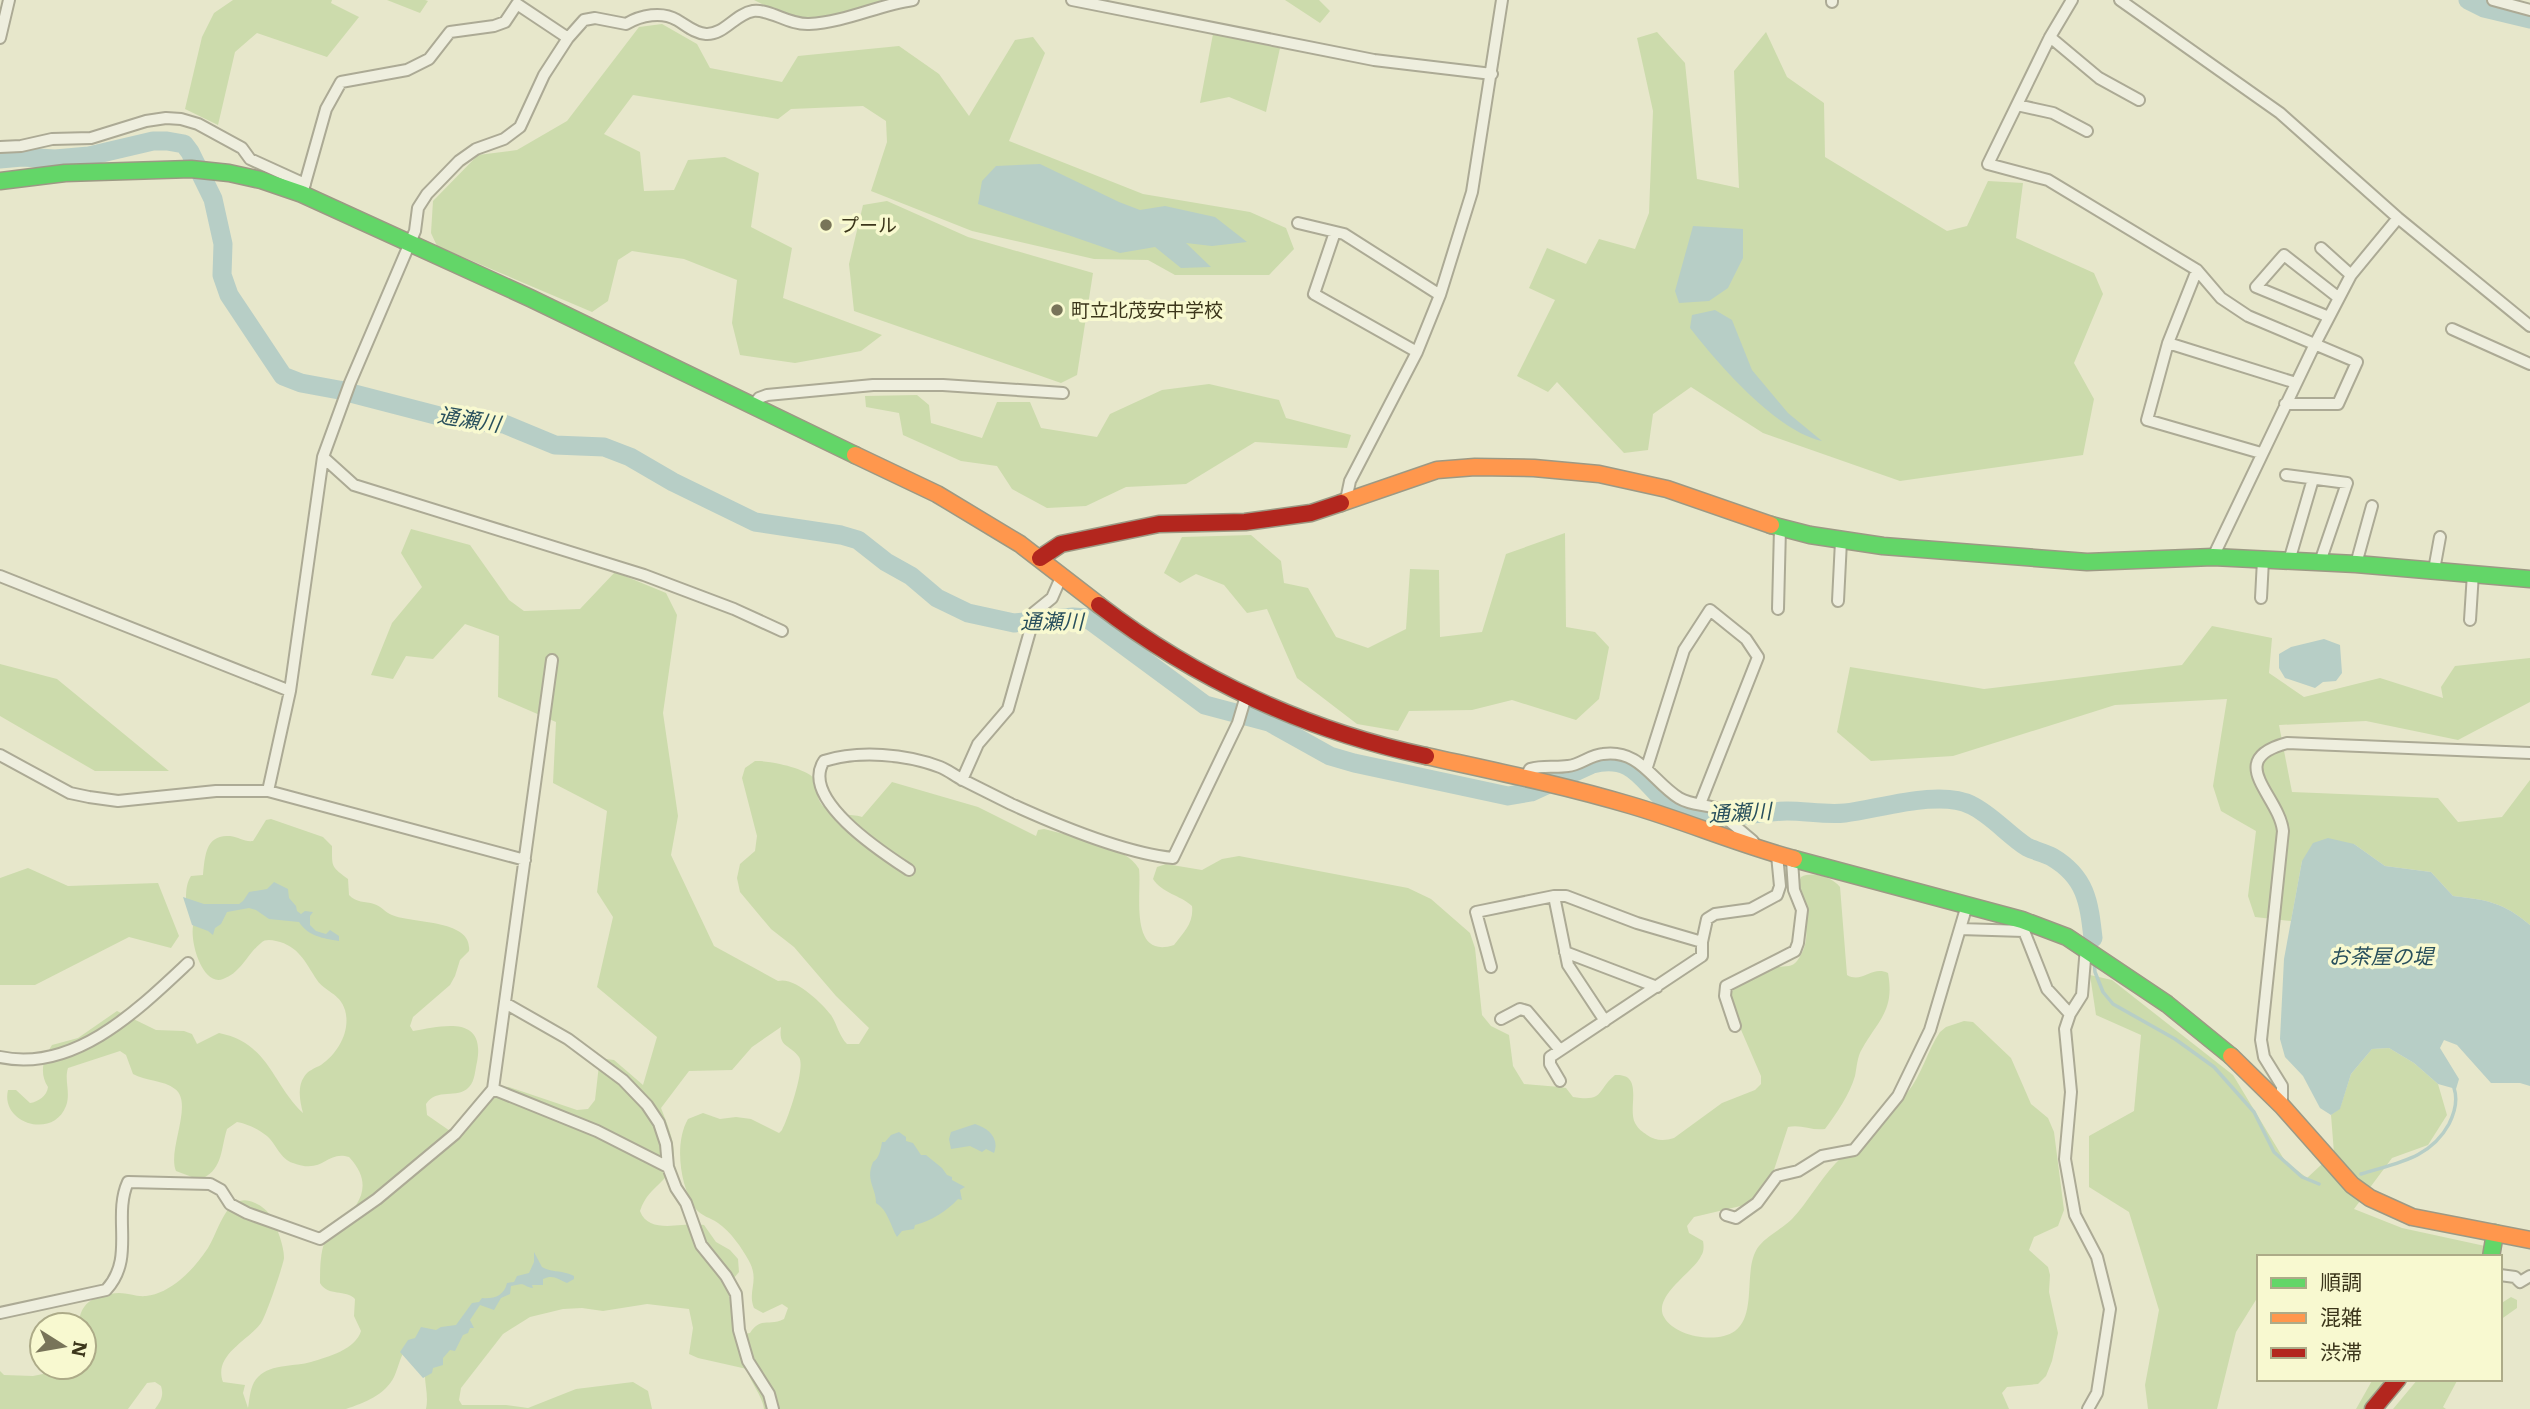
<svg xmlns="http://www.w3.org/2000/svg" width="2530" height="1409" font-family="Literata,'Noto Sans JP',serif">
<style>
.green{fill:#ccdbac;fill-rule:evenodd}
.water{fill:#b7cec6}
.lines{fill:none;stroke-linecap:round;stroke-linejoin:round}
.stream{stroke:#b7cec6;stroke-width:3.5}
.river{stroke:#b7cec6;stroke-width:19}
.street-casing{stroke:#acaa95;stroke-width:14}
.fast-casing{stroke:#9c9984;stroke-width:19}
.slow-casing{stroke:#9c9984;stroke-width:19}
.jam-casing{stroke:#9c9984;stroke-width:19}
.street{stroke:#eeeede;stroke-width:10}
.fast{stroke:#63d668;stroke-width:16}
.slow{stroke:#ff974d;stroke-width:16}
.jam{stroke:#b3261e;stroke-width:16}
.poi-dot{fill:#787459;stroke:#f8f9d0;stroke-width:2.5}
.labels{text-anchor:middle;stroke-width:7;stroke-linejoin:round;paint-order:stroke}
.poi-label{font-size:19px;fill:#3c361b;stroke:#f8f9d0;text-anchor:start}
.water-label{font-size:21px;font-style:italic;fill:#29505d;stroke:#f8f9d0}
</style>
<rect width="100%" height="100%" fill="#e7e7cb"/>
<path class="green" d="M233,0H332L331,3L359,17L327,57L257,33L235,52L218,125L185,109L202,37L214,13Z
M387,0H425L428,1L420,13Z
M754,0H886L833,17L795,20Z
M1285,0H1319L1330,11L1320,23Z
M662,24L697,44L710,68L782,82L798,56L899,46L939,74L969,116L1015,40L1033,37L1045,53L1009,141L1143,194L1250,212L1286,228L1294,249L1269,275H1175L1148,260L1094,259L972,231L871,191L887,142L886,121L863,106L791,109L778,119L633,95L604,134L640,152L644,191L674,190L688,160L725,157L759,173L751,227L792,248L783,298L882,335L861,351L795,363L740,355L732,323L737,280L684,259L632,251L618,260L608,301L592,312L437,246L431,233L433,201L478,155L517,150L567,121L639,27Z
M1657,32L1685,63L1697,179L1739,188L1734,71L1766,32L1787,77L1824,103L1825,157L1947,231L1967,226L1988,181L2023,183L2016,238L2094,273L2103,294L2074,363L2094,399L2083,455L1900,481L1763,433L1691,387L1653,414L1648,450L1624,453L1557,382L1548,392L1517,376L1555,300L1529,288L1547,248L1586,264L1599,239L1635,249L1649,213L1653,111L1637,38Z
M1213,34L1280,48L1266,112L1229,97L1200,103Z
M887,201L968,237L1093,273L1077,375L1061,383L854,311L849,264L863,205Z
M1209,384L1279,400L1286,418L1351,435L1347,448L1255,442L1186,484L1126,487L1086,506L1047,508L1012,489L997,466L961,461L903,435L899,413L866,407L865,396L917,395L929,405L931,423L982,438L997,402H1030L1041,428L1097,437L1110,414L1162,390Z
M411,529L470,545L509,600L524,611L580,609L615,572L666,593L677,615L663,713L678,816L671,855L714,946L778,981C794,976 822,1003 831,1015C837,1024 839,1036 847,1044H859L869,1028L836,996L794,947L771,929L740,892L737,878L740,864L755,851L757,836L742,778L745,768L755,761C767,760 813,769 816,782C818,793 816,800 825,808C836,817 850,813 862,817L892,782L978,807L1036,836L1038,830L1044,829C1069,836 1127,845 1139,869C1142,893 1128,960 1174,945C1184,932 1194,923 1192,906C1180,895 1162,893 1153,879L1157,867L1166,864L1202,870L1222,859L1239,856L1408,888L1431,899L1470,933L1475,948L1482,1015L1491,1026L1509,1035L1513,1066L1524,1084L1560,1087L1566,1088L1573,1097C1605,1102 1596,1091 1615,1075C1645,1073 1627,1108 1635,1123C1638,1129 1643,1132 1647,1135C1655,1141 1665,1141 1674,1138L1722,1103L1755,1090L1761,1084V1076L1729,1002L1730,993C1740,983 1759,972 1772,968C1781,965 1791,969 1797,961C1821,929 1790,901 1801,877C1813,871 1832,877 1840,887L1847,975C1862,984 1872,965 1888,973C1895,1011 1878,1020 1862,1049C1857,1057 1857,1067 1855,1076C1850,1094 1836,1114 1825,1129C1812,1131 1801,1124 1788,1127L1771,1179L1749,1204L1694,1217L1687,1226L1689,1233L1703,1241C1704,1246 1704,1252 1701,1256C1695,1271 1652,1296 1664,1317C1675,1337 1717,1344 1735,1331C1758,1314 1742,1267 1759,1246C1768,1235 1782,1229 1792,1219C1808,1202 1819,1181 1835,1164C1858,1139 1886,1120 1907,1093C1922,1075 1927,1051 1940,1032L1946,1027L1964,1021L1973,1022L2011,1058L2031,1104L2048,1118L2054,1132L2064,1210L2058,1226L2034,1237L2029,1250L2048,1267L2050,1275L2049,1292L2058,1333L2052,1361L2046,1376L2038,1384L2007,1387L2002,1393L2009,1409H764C762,1394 750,1383 747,1369L698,1358L689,1354L693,1328L689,1309L647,1304L603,1311L582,1308L563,1309L530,1317L503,1334L461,1388L459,1400L462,1405H506L528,1408L576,1389L633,1382L648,1391L652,1409H426C429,1395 424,1384 425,1370L408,1345C400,1356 399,1366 394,1377C385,1395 364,1403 346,1409H155C161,1401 164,1396 161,1386L155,1382L147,1383L128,1409H0V1371L4,1375L33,1376L43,1374L52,1367H84V1325H79C79,1301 98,1294 119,1293C128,1293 137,1297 146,1296C158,1295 170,1288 180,1280C190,1272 200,1260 208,1248C219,1231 227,1189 255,1203C262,1206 268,1211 271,1217C277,1227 284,1246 284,1258C283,1266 266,1316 261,1323C248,1341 213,1355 223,1382L245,1385L243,1393L248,1408C250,1397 250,1385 258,1377C272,1363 295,1367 311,1362C328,1357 356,1349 361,1331L354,1316L355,1299C346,1289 328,1297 320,1283C320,1270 320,1251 326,1239C329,1233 336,1228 341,1223C362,1202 373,1183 349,1157C326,1150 324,1175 293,1163C280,1159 277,1145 267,1136C258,1129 248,1124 237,1122L227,1129C221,1147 223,1169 203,1178L192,1177L176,1171C167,1150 194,1103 175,1089C164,1080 145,1081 133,1074L126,1055L120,1051L68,1068C64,1080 71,1093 66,1106C53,1140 0,1123 8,1090H16L30,1103C38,1102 47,1096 48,1087C39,1073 43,1059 52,1045L78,1038L117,1011L156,1030L184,1031L192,1034L197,1044L219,1033C269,1043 272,1084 303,1113C300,1102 297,1087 304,1077C307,1071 315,1068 321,1065C338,1053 351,1031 345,1010C340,993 325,992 317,980C305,962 299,946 276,941C271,940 265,939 261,943C247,954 241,973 223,979C202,987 188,938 194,922L238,907L252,906L306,918L250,901L222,911L186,902C186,892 186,884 191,876L203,875C205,857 205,834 230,836C239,837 244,842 253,841L266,820L271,819L323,837L332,846C332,868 331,866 348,879L349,895C356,903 365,901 374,904C381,906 386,913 392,915C413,924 473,919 469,951L460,960L455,976L450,985L413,1017L410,1026L413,1031C442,1026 486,1014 477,1062C475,1070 475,1081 469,1087C457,1100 437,1087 426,1104L427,1115L450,1131L454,1132L497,1086L509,1087L577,1110L588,1109L595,1100L599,1065L606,1059L614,1060L643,1085L657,1037L597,987L613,917L597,892L607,811L553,783L556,722L498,697L499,636L465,624L433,659L406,656L393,679L371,675L392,623L422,587L401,553ZM781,1027C778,1048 790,1044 799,1057C806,1067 788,1119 782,1130L779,1133L751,1119L736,1117L720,1119L703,1113L688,1119C674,1143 680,1186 695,1208C702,1217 710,1217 718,1223C730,1231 742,1248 749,1261C760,1281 747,1291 754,1308L763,1313L782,1304L788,1308L784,1319C769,1327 761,1316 750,1333L737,1335L733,1329L728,1285L739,1272L738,1259L730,1250L716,1242L704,1225C685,1221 649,1236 640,1211C645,1196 652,1191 663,1180C684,1160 670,1132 661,1108L689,1071L732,1070L752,1047Z
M1565,533L1566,627L1595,632L1609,647L1599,699L1576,720L1512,700L1472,710L1409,711L1398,731L1357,724L1297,678L1267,609L1247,613L1224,585L1196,574L1180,583L1164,573L1182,537L1251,535L1281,561L1284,583L1308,588L1336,637L1368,648L1406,629L1410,569L1439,570L1440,637L1482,632L1506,554Z
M2212,626L2272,638L2269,673L2304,697L2380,678L2443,698L2441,687L2455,666L2530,658V702L2458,740L2366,721L2279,725L2292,792L2438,798L2458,822L2502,817L2530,780V925C2503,902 2487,900 2453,896L2431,872L2385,866L2354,844L2302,861L2291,921L2255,917L2248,896L2256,831L2221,811L2213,786L2227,699L2115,705L1953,756L1871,761L1837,732L1850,667L1984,689L2182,665Z
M0,664L57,679L169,771H95L0,716Z
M28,868L68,886L158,883L179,936L171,948L129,937L35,985H0V878Z
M2090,975L2112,980L2233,1075L2285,1161L2307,1178L2334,1153L2331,1115L2340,1108L2351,1074L2372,1049L2389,1048L2414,1063L2438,1084L2447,1115L2428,1145L2392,1158L2354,1209L2402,1228L2485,1246L2483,1257H2259V1295L2236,1332L2217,1409H2148L2145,1385L2159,1310L2129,1212L2089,1187V1136L2134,1111L2141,1035L2096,1015Z
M2511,1297L2517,1300V1308L2500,1320V1304Z
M2373,1379H2390L2366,1409H2356Z
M2418,1379H2458L2443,1407L2446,1409H2393Z"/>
<path class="water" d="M1040,164L1119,202L1140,210L1165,206L1215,217L1247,242L1212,246L1186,243L1211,267L1181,268L1155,247L1120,253L978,204L982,181L996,166Z
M1693,226L1743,229V258L1728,288L1709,301L1679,303L1675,291Z
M1715,310L1732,320L1752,370L1788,413L1822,441C1776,431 1719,365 1690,328L1692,315Z
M2324,639L2340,645L2342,673L2336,681L2323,682L2315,688L2285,678L2279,668V654L2291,647Z
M2328,838L2354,844L2385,866L2431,872L2453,896C2487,900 2503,902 2530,925V1086L2520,1083H2491L2457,1045L2444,1040L2440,1048L2459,1079L2456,1089L2438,1084L2414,1063L2389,1048L2372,1049L2351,1074L2340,1109L2331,1115L2320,1108L2303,1076L2285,1057L2280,1039L2284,959L2302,861L2313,843Z
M274,882L288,889L289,898L296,906L297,911L301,914L305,911L313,912L310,916V925L316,931L326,934L330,930L339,936V941C323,938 309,937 299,922L269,919L256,910L249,908L227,912L221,924L215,928L213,935L208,931L192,925L183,897L204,904H239L243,901L249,892L267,889Z
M975,1124C988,1128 1000,1138 994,1153L986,1149L982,1152L970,1146L951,1149L949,1139L951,1132Z
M899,1132L906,1137V1141L913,1143L921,1155H926L942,1168L947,1175L952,1177V1180L965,1187L960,1190L962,1200L958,1199C947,1211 931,1221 915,1225L914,1229L902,1231L897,1237C890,1225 888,1210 876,1203C876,1187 865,1181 873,1162C879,1159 881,1148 882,1142H885L891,1135Z
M534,1252L542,1267C553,1273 563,1270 574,1276V1279L567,1283C558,1279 553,1274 543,1279V1285H532L533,1288C520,1286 529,1282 511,1286L510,1294L501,1298L494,1310L480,1305L470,1320L474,1328H470L468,1333L463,1335L455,1351L450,1350L443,1358V1365L433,1368L432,1373L423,1378L400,1352L408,1340L415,1338L421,1327L436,1330L441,1327L456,1325L472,1303L479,1302L482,1298C494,1299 504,1296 507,1283L514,1282L517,1276L529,1273L534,1262Z"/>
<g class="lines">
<path class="stream" d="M2093,938L2094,948
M2094,959L2095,972L2103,992L2113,1004L2175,1039L2214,1067L2254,1112L2274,1152L2302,1177L2319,1184
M2361,1174C2396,1163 2430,1159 2449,1124C2455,1112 2458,1100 2454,1088"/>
<path class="river" d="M2468,0L2484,8L2530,19
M0,159L22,157L55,159L89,156L153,141H167L184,144L190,152L213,199L223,244L222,275L229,295L283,376L301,383L339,390L447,418L504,424L555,445L604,447L630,457L673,482L755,522L841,535L858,540L886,562L911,576L937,598L968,613L1014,623L1073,617L1087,618L1205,705L1269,722L1330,756L1354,763L1508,796L1531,792L1592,764C1639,752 1644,790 1676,809C1683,812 1694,814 1702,816C1729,821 1759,811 1787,811C1807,811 1825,815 1845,813C1879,809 1940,789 1971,805C1992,815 2008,835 2027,847C2035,851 2044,853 2052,857C2086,877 2089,902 2093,938"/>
<g class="street-casing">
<path id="street" d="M1072,0L1374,60L1492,74
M2072,0L2050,37L1988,164L2048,180L2197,270L2221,298L2248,316L2357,362L2338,404H2285
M2120,0L2280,113L2398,218L2530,326
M2493,0L2530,10
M1832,2V0
M2050,37L2099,78L2139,100
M0,38L9,0
M2017,105L2053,113L2087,131
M0,147L21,146L52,139L91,138L146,121L166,118L181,119L198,124L242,148L250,159L305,184
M302,194L326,109L341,82L407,70L429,59L450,32L494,26L505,22L517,4L568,38
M1298,223L1344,234L1440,295
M1335,232L1314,294L1417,352
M2321,248L2351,275
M2197,270L2168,343L2147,420L2261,453
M2329,317L2256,287L2284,255L2339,298
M2452,329L2530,364
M2168,343L2296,383
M752,406L759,398L767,395L873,385H943L1063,393
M323,457L354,485L644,575L734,609L782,631
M2286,475L2347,483L2320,562
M1346,500L1350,481L1417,352L1440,295L1472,192L1502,0
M2213,557L2315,344L2351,275L2398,218
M2289,561L2313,479
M2356,564L2372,506
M2434,570L2440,537
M0,576L290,691
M2261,598L2263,560
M1838,601L1841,541
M1778,609L1780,528
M2470,620L2473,573
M0,755L70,793L89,797L118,801L216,791H268L525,860
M1647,767L1684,650L1710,610L1746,639L1758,657L1700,804
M1525,778L1530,769C1543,765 1555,768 1568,766C1580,765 1590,755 1603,754C1640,749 1652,781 1679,798C1692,806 1708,804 1721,810L1728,820L1753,841V848
M962,780L978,744L1008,709L1030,631L1031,615L1052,598L1062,575
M268,791L290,691L323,457L350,383L415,231L418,208L427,194L459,161L476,149L504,139L520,127L544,75L568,38L584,20L595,18L626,24C641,15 662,11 677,20C686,25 694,33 706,34C724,35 735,14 753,11C771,9 788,25 809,24C846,22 878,5 913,0
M909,870C883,853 799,799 824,761C859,750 906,754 940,767C948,770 955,776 963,780C979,788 995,796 1011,804C1057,825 1123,853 1173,858L1238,723L1246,696
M1554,896L1568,965L1605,1021
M2022,920L2024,931L2047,989L2070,1014
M1960,929L2024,931
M2086,947L2082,995L2070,1014L2065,1029L2071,1092L2065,1159L2075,1215L2097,1257L2110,1309L2097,1393L2088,1409
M1565,952L1657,987
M1491,967L1476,912L1554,896H1566L1637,923L1702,942
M505,1003L568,1039L623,1080L647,1105L659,1123L666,1144L668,1167L676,1188L686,1203L701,1245L726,1276L736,1294L739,1330L748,1361L769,1394L773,1409
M1501,1019L1520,1009L1527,1011L1560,1050
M1735,1026L1725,996L1726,986L1789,954L1795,951L1798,943L1802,910L1794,890L1792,860
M0,1057C74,1073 138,1010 188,963
M1560,1081L1550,1064V1057L1702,956V942L1707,919L1715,914L1751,909L1777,895L1780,886L1777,855
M493,1089L597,1131L668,1167
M2282,1106V1086L2264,1057L2261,1040L2283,831C2279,795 2223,760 2287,743L2530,753
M1726,1215L1736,1218L1757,1203L1777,1176L1798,1171L1822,1156L1854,1150L1898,1096L1930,1030L1967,905
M2500,1275L2515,1277L2520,1282L2530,1276
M0,1313L106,1290C136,1258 112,1217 128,1182L210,1184L221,1190L230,1204L247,1213L320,1239L377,1199L455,1134L493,1089L552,660"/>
</g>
<g class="fast-casing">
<path id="fast" d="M0,181L65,173L191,169L229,173L261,180L302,194L530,298L855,455
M1771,525L1810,535L1883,546L2087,562L2213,557L2356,564L2530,579
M1794,859L2022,920L2067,937L2167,1004L2231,1056
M2491,1257L2495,1233"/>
</g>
<g class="slow-casing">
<path id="slow" d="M855,455L937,494L1020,544L1099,605
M1341,503L1437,470L1475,467L1534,468L1599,474L1667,489L1771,525
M1426,756C1494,771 1563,785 1630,805C1685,821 1738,844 1794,859
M2231,1056L2282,1106L2352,1185L2370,1198L2412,1217L2530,1240"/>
</g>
<g class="jam-casing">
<path id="jam" d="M1040,558L1061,544L1159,524L1245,522L1311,513L1341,503
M1099,605C1195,679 1308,731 1426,756
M2373,1409L2398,1379"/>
</g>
<use href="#street" class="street"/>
<use href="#fast" class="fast"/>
<use href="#slow" class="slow"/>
<use href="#jam" class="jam"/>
</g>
<g class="poi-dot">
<circle cx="826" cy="225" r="7"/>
<circle cx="1057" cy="310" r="7"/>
</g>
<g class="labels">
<g class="poi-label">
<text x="840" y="232">プール</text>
<text x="1071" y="317">町立北茂安中学校</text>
</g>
<g class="water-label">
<text transform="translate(469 420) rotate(9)" y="7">通瀬川</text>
<text x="1052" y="629">通瀬川</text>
<text transform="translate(1740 813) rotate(-3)" y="7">通瀬川</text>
<text x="2381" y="964">お茶屋の堤</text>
</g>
</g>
<rect x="2257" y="1255" width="245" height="126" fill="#f8f9d0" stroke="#adab88" stroke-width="2"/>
<rect x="2271" y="1278" width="35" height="10" fill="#63d668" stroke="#adab88" stroke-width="2"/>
<text x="2320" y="1290" font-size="21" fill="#3c361b">順調</text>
<rect x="2271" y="1313" width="35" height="10" fill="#ff974d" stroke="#adab88" stroke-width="2"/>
<text x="2320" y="1325" font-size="21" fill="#3c361b">混雑</text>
<rect x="2271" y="1348" width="35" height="10" fill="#b3261e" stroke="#adab88" stroke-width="2"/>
<text x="2320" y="1360" font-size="21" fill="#3c361b">渋滞</text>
<g transform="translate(63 1346) rotate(101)"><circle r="33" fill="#f8f9d0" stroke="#adab88" stroke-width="2"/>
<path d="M0-5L12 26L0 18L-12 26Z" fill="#787459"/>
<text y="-10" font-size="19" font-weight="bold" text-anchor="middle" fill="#3c361b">N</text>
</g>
</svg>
